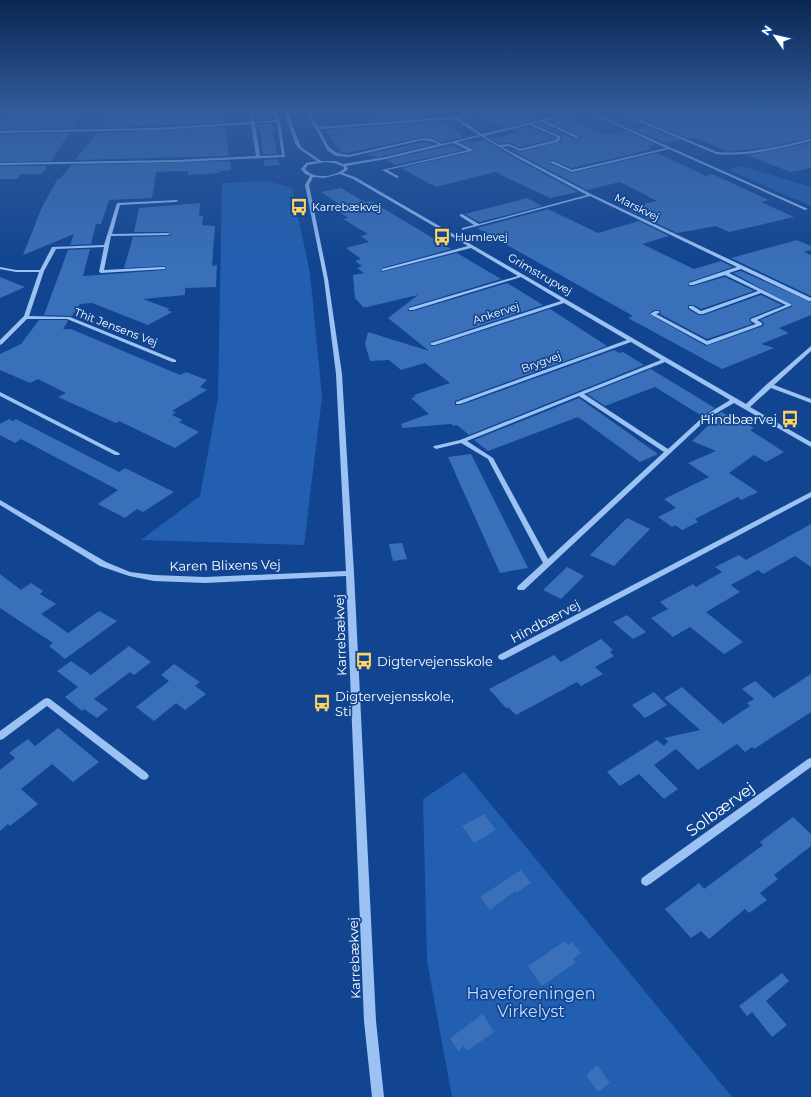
<svg xmlns="http://www.w3.org/2000/svg" width="811" height="1097" font-family="Montserrat,sans-serif">
<style>
.green{fill:#225fb0}
.building{fill:#3970b9}
.lines{fill:none;stroke-linecap:round;stroke-linejoin:round}
.minor{fill:#9cc1f3;fill-rule:evenodd}
.labels{text-anchor:middle;stroke-width:3.5;stroke-linejoin:round;paint-order:stroke}
.far-poi-label{font-size:11px;fill:#fff;stroke:#114591;text-anchor:start}
.far-street-label{font-size:11px;fill:#fff;stroke:#114591}
.poi-label{font-size:13px;fill:#fff;stroke:#114591;text-anchor:start}
.street-label{font-size:13px;fill:#fff;stroke:#114591}
.near-street-label{font-size:16px;fill:#fff;stroke:#114591}
.near-park-label{font-size:16px;fill:#c3dcfd;stroke:#114591}
</style>
<rect width="100%" height="100%" fill="#114591"/>
<path class="green" d="M741,166L811,187V206L728,170Z
M267,181L292,188L310,273L322,397L304,545L141,540L200,496L218,398L222,183Z
M464,772L732,1097H452L427,961L423,799Z"/>
<path class="building" d="M23,111H67L64,115H81L73,128L0,130V122L13,113H21Z
M180,111L182,113L222,111L226,122L101,128L112,114H160V112Z
M257,111H267L270,119L255,120V118L258,117Z
M496,111H537V120L504,127L476,116Z
M625,111H811V138L764,148L727,151L695,138L689,139Z
M419,116L420,118L369,122L367,119Z
M568,119L605,135L626,131L656,145L647,146L651,148L648,149L650,150L572,168L553,160H550V164L572,173L657,153L706,176L712,174L769,200L761,202L794,217L729,232L716,226L677,233L625,208L657,201L620,182L587,190L507,148L520,152L561,141V135L537,125L542,124L575,139H579V135L551,122Z
M444,121L463,137L442,142L433,138L423,137L346,153L341,152L338,147L336,146L326,130Z
M257,124H272L275,131H273L277,154H263L260,130H258Z
M227,127L225,128L229,156L75,160L97,133Z
M529,127L556,138L520,147L510,143H499L491,139L518,132L513,130Z
M648,127L680,140L665,143L634,129Z
M69,133L51,161L0,162V134Z
M485,140L515,158L578,192L550,198L495,172L436,187L401,168L472,152L473,148L461,142L468,141L471,143Z
M423,142L434,144L379,157L366,155Z
M811,143V168L790,172L748,155Z
M453,145L463,150L396,165L386,160Z
M278,159L280,165L264,166V160Z
M230,161L231,170L219,171V173L188,175V171L156,172L152,198L109,200L101,224H96L91,244L70,245L74,234L23,255L42,207L58,178L60,179L71,165Z
M0,166H47L42,174H21L17,179H0Z
M341,188L365,202L371,201L451,249L382,268L381,272L457,253L501,279L409,307L408,311H413L507,283L543,305L431,342L430,346H435L550,309L607,346L455,401V405H461L614,350L620,353L623,352L644,365L469,435L457,425L454,426L451,424L402,428L401,424L429,414L411,398L415,397L414,395L450,383L425,363L401,370L389,360L370,361L365,344L368,332L429,351L388,318L418,295L367,307H363L355,298L353,275L364,273L357,268L362,266L355,261L361,259L346,248L369,242L361,236L368,234L343,219L348,218L329,205L338,203L321,192Z
M527,198L542,206L479,222L465,214Z
M200,203L199,216H203L202,225L215,226L212,266L217,265L216,287L185,288V295L143,299L170,309L167,310L172,312L148,325L92,303L80,304L72,316L44,315L68,250L90,249L83,276L165,270L166,267L165,266L124,268L133,237L168,236L171,235L168,232H134L139,208Z
M548,209L598,233L639,221L669,236L642,244L694,269L721,261L733,267L689,282L688,286H693L725,277L754,291L701,309L694,305H688V309L698,315H704L761,295L782,305L750,318V321L752,324L707,339L660,314V310H654L649,314L706,346L763,326L764,323L760,320L793,306L733,273L741,271L811,302V315L779,328L789,333L761,344L774,348L722,369L628,318L633,316L477,228Z
M797,240L811,246V250L804,252L811,255V296L731,258Z
M0,277L25,287L0,298Z
M39,320H67L68,321L63,329H71L180,375L186,372L207,380L200,387L207,390L172,411L176,412L172,415L183,420L179,422L199,432L175,448L119,421L116,423L58,397L66,393L38,379L30,383L0,370V354L21,344Z
M651,369L654,371L715,408L702,416L655,387L605,406L587,394Z
M579,398L658,454L640,462L578,417L488,451L474,440Z
M722,412L734,420L738,418L754,428L750,430L784,452L766,462L754,455L729,473L758,492L741,500L738,497L695,519L698,522L682,530L675,525L672,527L658,517L676,508L664,499L709,477L688,463L716,451L692,441L712,422L708,420Z
M9,419L13,421L16,419L119,472L125,468L174,492L143,512L137,509L125,518L98,504L118,490L21,439L15,443L0,435V424Z
M471,454L528,568L500,573L448,457Z
M627,518L650,529L614,566L590,555Z
M811,524V567L795,556L763,574L758,570L731,585L740,592L706,612L743,642L724,654L690,627L673,637L651,618L668,609L660,602L693,584L696,587L722,572L715,567L739,555L746,560Z
M402,543L407,559L393,561L389,544Z
M567,567L584,576L561,599L543,590Z
M0,574L21,590L31,583L43,591L40,594L56,604L41,614L68,633L99,611L117,621L65,659L49,646L53,643L0,608Z
M627,615L646,632L633,639L613,622Z
M601,639L613,650L610,652L614,656L595,667L603,674L581,686L577,682L516,715L508,707L507,709L489,689L554,655L561,662Z
M129,646L151,662L134,675L130,672L94,699L108,709L97,718L84,709L82,711L65,697L78,687L57,671L71,661L91,675Z
M174,664L200,682L195,686L206,694L185,710L176,703L154,721L136,707L169,681L161,675Z
M811,674V712L754,749L752,747L745,752L737,744L698,770L676,749L654,765L678,789L664,799L639,774L620,786L607,772L657,740L664,746L668,741L664,738L700,730L664,698L682,687L723,724L750,706L747,703L754,699L742,689L755,681L774,698Z
M654,692L667,705L645,718L632,705Z
M58,728L99,762L73,782L52,764L21,789L38,804L10,826L8,824L0,831V770L15,758L9,753L28,739L35,746Z
M484,814L496,830L474,843L462,826Z
M793,817L811,834V846L774,875L778,879L760,893L767,900L749,913L745,909L709,939L701,931L691,938L665,909L699,883L704,889L763,845L760,842Z
M521,870L531,883L516,893L515,891L490,910L480,897Z
M565,941L568,945L572,942L581,953L573,959L576,962L542,986L528,966Z
M782,973L789,981L766,1001L787,1025L772,1037L752,1012L747,1016L739,1006Z
M483,1014L494,1032L467,1051L464,1046L458,1051L450,1038Z
M597,1065L610,1083L598,1092L586,1075Z"/>
<g class="lines">
<path class="minor" d="M249,111H252L254,122L276,120L271,111H274L280,121L285,157L178,162L0,165V163L178,160L256,156L251,124L155,130L0,133V131L155,128L251,122ZM277,122L282,155L260,156L255,123Z
M284,111H287L301,147L321,161H336L343,164L386,157L439,144L430,141L423,140L349,157L336,156L328,151L306,111H308L318,127L453,117L445,111H448L456,117L495,111L458,118L482,134L581,111H589L808,209L805,210L669,149L572,172L551,163V161H553L572,170L666,148L586,111L545,121L578,136V138H576L542,122L532,124L560,136V140L557,142L520,151L509,146L502,147L593,195L811,298V301H809L741,269L729,273L792,305L757,320L762,323V325L707,345L650,314L655,311H659V313L656,314L707,341L756,324L751,321V319L786,305L761,293L703,314H699L689,308V306H693L701,311L758,291L725,275L693,285H689V283L737,267L590,196L462,230V228L474,225L460,216V214H462L479,224L587,195L516,157L481,136L457,142L472,149V151L387,170L398,176V178H397L382,170L468,150L453,143L386,159L346,166L348,169L343,173L355,177L746,404L767,384L811,346V351L774,385L811,399V403L771,388L750,407L811,442V447L734,403L708,418L524,590H518L517,588L518,586L543,563L488,459L461,443L436,449L433,447L434,446L460,440L661,360L631,342L460,404H456V402L627,340L564,303L435,345H431V343L561,301L521,277L413,310H409V308L518,276L471,248L382,271V269L468,246L353,179L340,174L324,178L313,177L309,185L328,279L342,374L354,573L376,1021L384,1097H372L364,1021L346,576L205,583L154,581L129,576L100,566L0,505V500L106,562L130,572L154,575L205,577L346,571L336,374L324,279L305,185L310,176L305,174L301,169L306,163L317,161L298,148L295,143ZM455,119L479,135L442,144L432,139L423,138L349,155C328,153 329,146 319,129ZM529,125L557,137V139L555,140L520,149L509,144L499,145L484,136ZM325,162L335,163L344,167V169C333,177 315,180 305,169L308,165ZM665,362L730,400L704,416L668,449L584,394ZM579,396L664,452L548,559L493,458L467,441Z
M615,111H619L717,152C749,155 780,146 811,139V141C780,148 748,157 716,154Z
M177,200L178,201L176,202L120,205L112,234L168,233L170,234L168,235L111,236L104,270L163,267H165V269L101,273L99,272L104,247L56,249L44,271L29,316L70,317L176,360V362H172L67,319H27L2,344L0,345V340L24,316L39,272H16L0,269V267L16,270H40L52,247L104,245L117,203Z
M0,392L119,453L120,454L119,455H115L0,396Z
M811,492V497L505,659L502,660L499,659L498,657L499,655Z
M47,698L50,699L147,773L149,776L147,779L144,780L141,779L47,706L3,739L0,740V731L44,699Z
M811,758V767L650,884L646,886L642,884L641,881L642,878L808,759Z"/>
</g>
<linearGradient id="sky" x2="0" y2="1"><stop stop-color="#092650"/><stop offset="0.42" stop-color="#325c9d"/><stop offset="1" stop-color="#325c9d" stop-opacity="0"/></linearGradient>
<rect width="811" height="264" fill="url(#sky)"/>
<defs>
<g id="bus-bare" transform="scale(1.38)"><path d="M-5-6H5V4H4V6H2V4H-2V6H-4V4H-5ZM-3.5-4V0h7V-4ZM-3.5 1.2v1.5H-2V1.2ZM2 1.2v1.5H3.5V1.2Z" fill="#ffd45e" stroke="#114591" stroke-width="2.5" paint-order="stroke"/></g>
</defs>
<g fill-rule="evenodd">
<use href="#bus-bare" x="299" y="207"/>
<use href="#bus-bare" x="442" y="237"/>
<use href="#bus-bare" x="790" y="419"/>
<use href="#bus-bare" x="364" y="661"/>
<use href="#bus-bare" x="322" y="703"/>
</g>
<g class="labels">
<g class="far-poi-label">
<text x="312" y="211">Karrebækvej</text>
<text x="455" y="241">Humlevej</text>
</g>
<g class="far-street-label">
<text transform="translate(637 207) rotate(26)" y="4">Marskvej</text>
<text transform="translate(540 274) rotate(30)" y="4">Grimstrupvej</text>
<text transform="translate(496 313) rotate(-18)" y="4">Ankervej</text>
<text transform="translate(116 327) rotate(21)" y="4">Thit Jensens Vej</text>
<text transform="translate(541 362) rotate(-20)" y="4">Brygvej</text>
</g>
<g class="poi-label">
<text x="777" y="424" text-anchor="end">Hindbærvej</text>
<text x="377" y="666">Digtervejensskole</text>
<text x="335" y="701">Digtervejensskole,<tspan x="335" dy="15">Sti</tspan></text>
</g>
<g class="street-label">
<text transform="translate(225 565) rotate(-1)" y="5">Karen Blixens Vej</text>
<text transform="translate(545 621) rotate(-28)" y="5">Hindbærvej</text>
<text transform="translate(340 635) rotate(-92)" y="5">Karrebækvej</text>
<text transform="translate(354 958) rotate(-92)" y="5">Karrebækvej</text>
</g>
<g class="near-street-label">
<text transform="translate(720 809) rotate(-36)" y="6">Solbærvej</text>
</g>
<g class="near-park-label">
<text x="531" y="999">Haveforeningen<tspan x="531" dy="18">Virkelyst</tspan></text>
</g>
</g>
<g transform="translate(775 36) rotate(304)" stroke="#114591" stroke-width="3" paint-order="stroke">
<path d="M0-3L7 15L0 10L-7 15Z" fill="#ffffff"/>
<text y="-6" font-size="11" font-weight="bold" text-anchor="middle" fill="#ffffff">N</text>
</g>
</svg>
